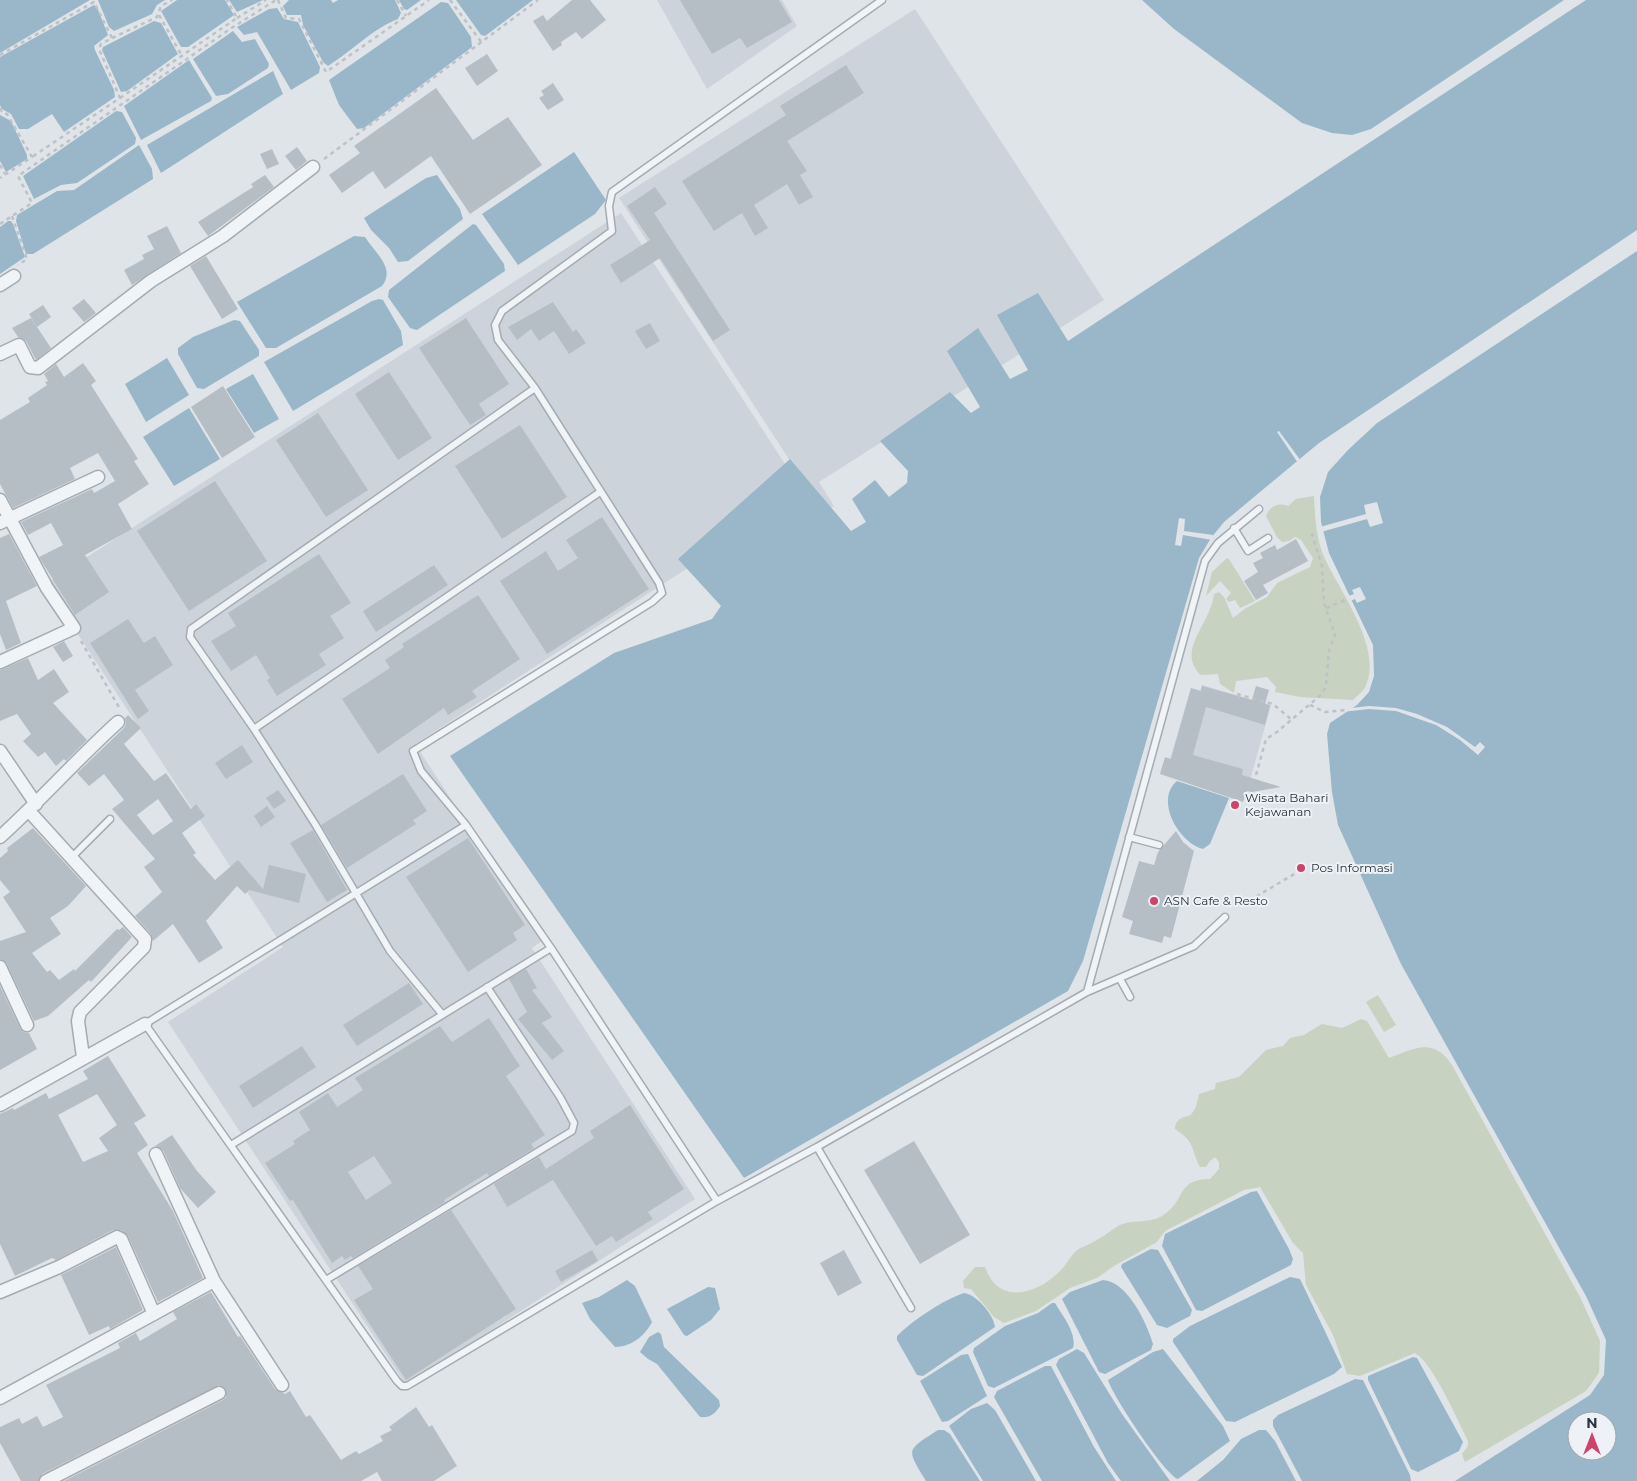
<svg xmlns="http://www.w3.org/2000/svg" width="1637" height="1481" font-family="Montserrat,sans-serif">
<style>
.built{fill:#cdd3da}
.green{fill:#c7d2c0}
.water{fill:#99b7c9;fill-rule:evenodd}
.pier{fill:#dfe4e8}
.building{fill:#b6bec5;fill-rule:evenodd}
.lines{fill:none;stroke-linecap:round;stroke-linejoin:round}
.service-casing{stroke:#a4acb2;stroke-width:9}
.minor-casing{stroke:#a4acb2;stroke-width:15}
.path{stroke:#bdc2c7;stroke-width:2.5;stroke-dasharray:4 4;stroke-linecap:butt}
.service{stroke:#f1f4f7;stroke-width:6}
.minor{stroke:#f1f4f7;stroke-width:12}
.poi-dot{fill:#cf426c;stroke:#eef2f6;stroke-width:2}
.labels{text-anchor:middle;stroke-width:4;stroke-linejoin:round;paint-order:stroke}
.poi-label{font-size:12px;fill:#28343f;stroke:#eef2f6;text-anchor:start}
</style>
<rect width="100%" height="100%" fill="#dfe4e8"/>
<path class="built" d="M657,0H782L797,26L707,89Z
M915,9L1104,300L819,482L834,506L824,513L619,198Z
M621,213L804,493L415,744L543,940L532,948L695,1199L406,1385L168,1022L283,947L45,584Z
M1202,685L1271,705L1247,791L1170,759L1191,688L1200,691Z"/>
<path class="green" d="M1314,496C1315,516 1316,538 1324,557C1339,590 1386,652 1364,689C1361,693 1356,697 1353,700L1300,697L1275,692L1276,687L1267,677L1236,681L1234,693L1220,684L1218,674L1201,675C1175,651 1211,624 1214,594L1219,592L1224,597L1233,618L1246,608L1267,597L1277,583L1310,567L1313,558L1301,540L1295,537L1289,541L1282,542L1277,537L1266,516C1270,506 1278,502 1288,506L1296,499Z
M1227,558L1229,559L1255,601L1240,608L1235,600L1229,602L1226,599L1231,593L1220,581L1206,596L1212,572Z
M1378,995L1396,1025L1384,1032L1366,1002Z
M1361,1019L1367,1021L1389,1058C1415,1048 1434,1037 1452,1065L1581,1299L1600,1341L1599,1373L1586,1391L1465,1462L1462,1454L1468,1446V1441C1458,1421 1433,1363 1415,1353L1360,1376L1347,1374L1333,1335L1306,1285L1303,1253L1293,1243L1260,1187L1244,1190L1200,1213L1165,1231L1157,1242L1114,1266L1097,1278L1070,1288L1036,1311L1004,1323L994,1317L971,1289L964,1288L963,1281L975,1267H985C998,1305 1035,1295 1058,1273C1065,1267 1069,1258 1075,1252C1080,1247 1089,1245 1095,1241C1103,1237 1110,1231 1118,1226C1130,1219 1149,1224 1162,1216C1187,1201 1175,1179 1210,1179L1219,1169V1162L1215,1157L1210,1161L1206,1167H1200C1190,1147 1196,1143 1175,1129C1176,1118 1182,1118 1191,1115L1196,1107L1199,1094L1215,1089L1216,1083L1239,1077L1266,1050L1283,1046L1290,1038L1304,1035L1322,1024L1342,1028Z"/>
<path class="water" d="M0,0H90L0,53Z
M98,0H165L157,5L152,14L114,31L109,27Z
M177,0H225L234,15L188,47H181L161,11Z
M229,0H263L237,12Z
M289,0H331L333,3L338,0H395L401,13L398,19C372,29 352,51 328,66L323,62L303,25L301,15H287L283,6Z
M399,0H421L407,10L404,9Z
M456,0H533L485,36L481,35Z
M1142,0H1564L1371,129L1352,135L1332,133L1302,123L1174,29Z
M1586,0H1637V230L1319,443L1224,522L1211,538L1199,558L1083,961L1068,991L744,1178L450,756L614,653L712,619L721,606L678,559L790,459L851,531L866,522L852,499L875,480L889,497L907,483L908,471L880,441L950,392L971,413L980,407L947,351L978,328L1010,379L1028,370L997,315L1038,293L1068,341Z
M441,2L448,3L471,37L472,47L364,128L357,129L339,105L329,80Z
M94,5L97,7L108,35L94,46L95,50L114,90L115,97L64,132L52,114L28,129H19L11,114L2,109L0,105V57Z
M277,8L284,19L298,22L320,67L319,73L291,90L257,32L244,35L237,27L269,9Z
M154,21L161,23L178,54L127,91L121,92L102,50L103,47Z
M233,31L242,42L255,39L269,64L268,68L228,94L216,96L193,59Z
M189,60L212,98L211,101L141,140L124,106Z
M273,71L283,94L161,173L147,145Z
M116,111L122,112L136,138L135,144L77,183L61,185L34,199L23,176Z
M0,115L11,121L27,155V159L6,172L0,161Z
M139,145L152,169L153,179L33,254H26L16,221L17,215L57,191L74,190Z
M574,152L606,200L595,214L518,265L482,214Z
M437,175L460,209L463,219L408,261L398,262L389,248L371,230L364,218L426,178Z
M8,221H11L13,224L25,257L0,274V227Z
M473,224L476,225L504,264L505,271L417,330L410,328L388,297L389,290Z
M354,236L365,237C375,253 396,268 382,286L276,348H266L237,302Z
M1637,251V1481H1455L1590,1395L1604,1375L1606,1340L1586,1296L1401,964L1338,825L1332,792L1327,734L1330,723L1357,705L1369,692L1374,676L1373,645L1329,553L1321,522L1320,497L1328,472L1348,450L1377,423ZM1577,1421H1607V1451H1577Z
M379,299L383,300L401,331L403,345L293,411L264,362L372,301Z
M234,320L240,321L259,350V356L204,389L197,388L178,354V348L193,337Z
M167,358L189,395L146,422L125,384Z
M253,374L279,419L254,433L226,389Z
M189,408L220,459L174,486L143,437Z
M1177,781L1229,798L1210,844L1203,849C1179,843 1154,800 1177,781Z
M1257,1191L1289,1249L1293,1259L1291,1265L1202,1311L1196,1310L1162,1246L1165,1234L1251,1192Z
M1151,1249L1158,1250L1192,1310L1190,1316L1167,1328L1157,1325L1121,1267L1122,1264Z
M1290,1277L1300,1279L1342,1367L1334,1374L1235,1422L1226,1421L1173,1342V1339L1190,1326Z
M627,1280L635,1286L652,1322C645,1336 631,1347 615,1347L590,1319L582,1303L599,1297Z
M1103,1280C1127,1281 1147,1323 1153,1344L1151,1350L1105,1374L1099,1372L1062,1299L1070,1292Z
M708,1287L715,1288L720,1309L711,1320L687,1336L684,1335L667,1309Z
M964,1293C976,1294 994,1315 995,1327L923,1376L917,1375L897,1340V1336C913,1320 943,1300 964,1293Z
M1052,1303H1055C1062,1315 1077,1333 1073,1348L994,1388L988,1386L973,1352L974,1348L1005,1326L1038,1313Z
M658,1332L661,1334L664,1347L719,1400L720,1406C715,1414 710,1418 700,1417L657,1364L648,1359L640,1352L649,1337Z
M1077,1349L1084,1353L1122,1414L1170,1481H1121L1108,1463L1056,1365L1059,1359Z
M1163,1349L1223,1426L1230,1441L1178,1479C1165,1475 1112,1395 1108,1380L1153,1352Z
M968,1354L987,1396L948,1421L942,1422L920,1381L961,1355Z
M1413,1357L1417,1358L1463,1442L1459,1451L1418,1472L1411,1469L1368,1380V1376Z
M1045,1366H1051L1094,1447L1116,1481H1042L994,1397L997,1391Z
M1355,1379L1363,1380L1410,1475L1411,1481H1302L1273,1426V1420L1278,1415Z
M987,1403L995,1410L1036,1481H983L949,1426L971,1409Z
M938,1430H944L950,1434L980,1481H926C906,1448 906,1451 938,1430Z
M1259,1430H1266L1275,1441L1296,1481H1197L1223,1460L1241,1439Z"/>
<path class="pier" d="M1279,431L1301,461L1298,463L1277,432Z
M1377,502L1383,523L1370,527L1367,519L1321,532L1320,527L1366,514L1364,505Z
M1179,518L1185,519L1184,531L1213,535L1212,540L1183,535L1181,546L1175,545Z
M1360,587L1366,599L1357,603L1355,599L1350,601L1348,596L1354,594L1352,590Z
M1369,706L1396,708L1417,714L1447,727L1475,747L1480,742L1485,747L1478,755L1460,740L1436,725L1396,711L1369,709L1342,712L1351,708Z"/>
<path class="building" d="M572,0H590L606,20L582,39L576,32L561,42L562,45L553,51L533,21L543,15L547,21Z
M680,0H779L792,22L747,48L740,38L712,54Z
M487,54L498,71L477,86L465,68Z
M846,65L864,93L787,141L807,171L800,175L813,197L799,205L787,184L754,205L768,228L755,236L742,213L714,231L682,181L786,115L780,106Z
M553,83L564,100L548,110L539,98L544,95L541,91Z
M436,88L473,140L508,117L542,165L470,214L431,156L385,189L373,171L342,193L329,175L360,153L354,146Z
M297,147L307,161L296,170L285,156Z
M272,149L279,164L267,169L260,154Z
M265,175L274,187L208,236L198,222L253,187L251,184Z
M655,187L667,204L654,213L730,330L713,341L660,258L621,283L610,265L650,240L627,206Z
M167,226L181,253L132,285L124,270L144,259L142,255L154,249L147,236Z
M206,256L238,309L222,319L190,266Z
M84,299L96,313L84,322L72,308Z
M553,302L573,332L576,329L586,343L569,354L554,331L539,341L531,329L517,340L508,327Z
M43,305L51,317L37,327L29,314Z
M31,318L51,348L36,360L26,341L18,337L12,328Z
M466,318L509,384L479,404L486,415L470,425L419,348Z
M650,323L660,341L646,349L635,331Z
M83,363L96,381L91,385L138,459L134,461L149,484L118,504L132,529L85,555L109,592L75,615L39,557L63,545L51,523L28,535L21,522L92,489L94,493L115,481L98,453L70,468L75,479L13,508L0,484V420L30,402L28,398L47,385L45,382L48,381L44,374L56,364L64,377Z
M389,372L432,438L398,460L355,394Z
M223,386L255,437L222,458L191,407Z
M318,413L368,490L326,517L276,440Z
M520,425L567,497L502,539L455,466Z
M215,481L267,561L189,611L137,531Z
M602,517L649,589L547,654L500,581L546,551L558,571L578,558L566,540Z
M9,534L37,586L6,601L21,643L6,650L0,634V538Z
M1296,539L1308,561L1263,585L1268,593L1256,600L1244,581L1258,572L1253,563L1263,558L1260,553L1275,545L1277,550Z
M319,554L351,603L330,616L344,638L319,654L326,665L277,696L267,680L270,678L256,655L231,671L211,641L236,626L228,613Z
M434,565L448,585L376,632L363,611Z
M478,595L520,659L472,691L477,697L448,715L444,708L378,754L342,699L390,668L385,660L404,647L402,644Z
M128,619L144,643L155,636L173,665L135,690L149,711L138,719L90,643Z
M64,641L73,656L63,662L53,647Z
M28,658L38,680L54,669L69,692L53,703L87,740L66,761L64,759L56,766L45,752L38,757L23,741L31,734L17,714L0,721V670Z
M1202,686L1252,700L1256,686L1269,690L1265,704L1270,705L1265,725L1206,707L1193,755L1243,769L1242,775L1281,787L1252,792L1247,791L1243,802L1160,774L1165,757L1171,759L1191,688L1201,691Z
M128,715L141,728L124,744L154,781L166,773L191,809L196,804L205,816L182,833L196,853L193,855L215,880L238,860L263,889L269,865L306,874L299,903L249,890L245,894L237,886L206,921L223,948L199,963L173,924L153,941L151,934L135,916L162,892L144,867L155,859L112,809L124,800L104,774L89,786L77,773L124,728L126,724L125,718ZM158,799L173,821L153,835L137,815Z
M242,745L253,762L226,779L215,763Z
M403,774L427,811L413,820L416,824L347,868L321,825Z
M278,790L286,801L274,809L266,798Z
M267,806L275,817L261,827L254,816Z
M33,828L86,886L68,906L50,918L61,934L32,953L47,972L50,970L59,980L74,969L75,971L117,929L119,930L123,927L132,937L91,982L89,980L48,1016L34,1021L7,964L0,959V941L26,932L3,897L10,892L0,880V858L8,851L7,848Z
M313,830L347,890L327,902L290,843Z
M1176,831L1183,842L1194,851L1171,938L1164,936L1162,943L1129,934L1133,921L1122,917L1139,861L1154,865L1158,852Z
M468,838L525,925L513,933L517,940L468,972L406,877Z
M526,969L537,988L532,990L552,1017L542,1023L564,1051L552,1060L518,1019L527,1012L509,979Z
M409,983L423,1004L357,1046L343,1025Z
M0,986L20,1028L23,1032L29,1033L37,1049L0,1070Z
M489,1018L520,1066L506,1076L545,1135L531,1144L534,1148L489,1176L487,1173L444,1200L445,1202L353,1258L351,1256L345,1260L342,1256L332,1263L293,1200L290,1201L265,1163L295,1144L293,1141L310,1130L299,1112L328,1093L337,1107L363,1090L355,1078L440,1026L452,1042ZM374,1156L392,1183L366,1200L348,1172Z
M302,1046L316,1067L253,1108L239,1086Z
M108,1056L146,1116L134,1123L148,1145L137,1153L173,1211L203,1278L158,1302L128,1236L121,1230H113L56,1260L52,1258L15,1276L0,1244V1114L13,1108L14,1110L46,1093L49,1099L88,1079L83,1071ZM97,1094L117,1125L99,1138L108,1151L83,1162L58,1115Z
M630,1105L684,1189L648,1212L653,1219L616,1242L612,1236L596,1246L553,1180L507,1207L494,1184L539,1157L546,1169L594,1138L590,1131Z
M172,1135L197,1171L216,1192L198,1208L180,1188L163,1150L155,1146Z
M914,1141L970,1235L920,1264L864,1170Z
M451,1210L516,1309L406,1380L354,1300L373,1289L358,1266Z
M116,1247L143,1310L110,1329L109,1326L89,1335L61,1275Z
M592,1250L598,1261L561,1282L555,1271Z
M844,1250L862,1283L838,1296L820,1263Z
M211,1292L238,1337L240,1336L275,1389L285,1394L290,1391L306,1417L310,1415L341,1460L356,1451L359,1454L383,1441L380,1436L392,1430L389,1427L416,1407L429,1427L432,1425L457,1466L434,1481H382L377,1472L361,1481H64L223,1400L226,1397V1390L219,1385L42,1474L38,1481H21L0,1443V1427L19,1418L22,1424L37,1416L43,1427L63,1417L46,1385L120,1348L118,1343L136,1333L140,1341L177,1319L173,1312Z"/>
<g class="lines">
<g class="service-casing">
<path id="service" d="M1234,528L1248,551L1268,538
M254,729L600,492
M466,825L145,1024L397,1381L402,1386H407L717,1201L817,1147L1087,992L1194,946L1225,917
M1129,837L1159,845
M71,858L110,819
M1120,979L1130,997
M1087,992L1205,561L1218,543L1259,509
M442,1014L390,951L315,824L254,729L190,637L191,629L535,388
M231,1145L551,948
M817,1147L911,1308
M717,1201L551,948L466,825L421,771L413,751L652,602L662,593L659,583L535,388L498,340L495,325L502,311L612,231L609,206L612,192L882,0
M326,1280L572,1131L574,1123L560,1097L487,987"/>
</g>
<g class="minor-casing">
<path id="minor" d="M0,285L14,276
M0,354L19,345L30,367L38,368L151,281L223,236L313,167
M0,500L47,588L74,628L0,662
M0,523L98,477
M0,751L36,804
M29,811L145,939L144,947L80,1012L78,1021L83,1057
M0,837C41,800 77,759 118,722
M0,967L27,1025
M0,1105L145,1024
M156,1154L214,1281L282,1385
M0,1292L59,1267L117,1237L121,1239L154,1314
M0,1398L214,1281
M46,1481L219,1393"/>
</g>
<path class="path" d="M278,0L286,18L299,19L326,72L429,0
M397,0L406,16
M450,0L482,43
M159,15L182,56
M237,18L266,0
M112,38L157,17L161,6L172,0
M0,55L94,2L112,38L101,44L99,49L120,98L32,157
M120,98L237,18L227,0
M0,108L2,112L7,114L32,157L0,178
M324,159L538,0
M0,165L5,174
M12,216L27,259L18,265
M0,224L32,203L18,176L233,27L276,0
M1326,608L1345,600
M81,641L120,709
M1237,694L1273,704L1292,720
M1310,705L1325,712L1346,710
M1256,775L1266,739L1277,732L1322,694L1326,686L1329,650L1335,635L1324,603L1322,566L1312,535L1316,531
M1241,900L1252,899L1296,873"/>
<use href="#service" class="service"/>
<use href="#minor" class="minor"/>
</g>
<g class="poi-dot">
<circle cx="1235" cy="805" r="5"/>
<circle cx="1301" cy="868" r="5"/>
<circle cx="1154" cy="901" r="5"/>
</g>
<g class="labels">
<g class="poi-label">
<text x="1245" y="802">Wisata Bahari<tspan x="1245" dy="14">Kejawanan</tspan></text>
<text x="1311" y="872">Pos Informasi</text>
<text x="1164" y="905">ASN Cafe &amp; Resto</text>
</g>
</g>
<g transform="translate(1592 1436)"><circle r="24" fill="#eef2f6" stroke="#9fa6ad"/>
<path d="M0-4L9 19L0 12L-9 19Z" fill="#cf426c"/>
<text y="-8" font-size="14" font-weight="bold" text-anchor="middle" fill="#28343f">N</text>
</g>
</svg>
